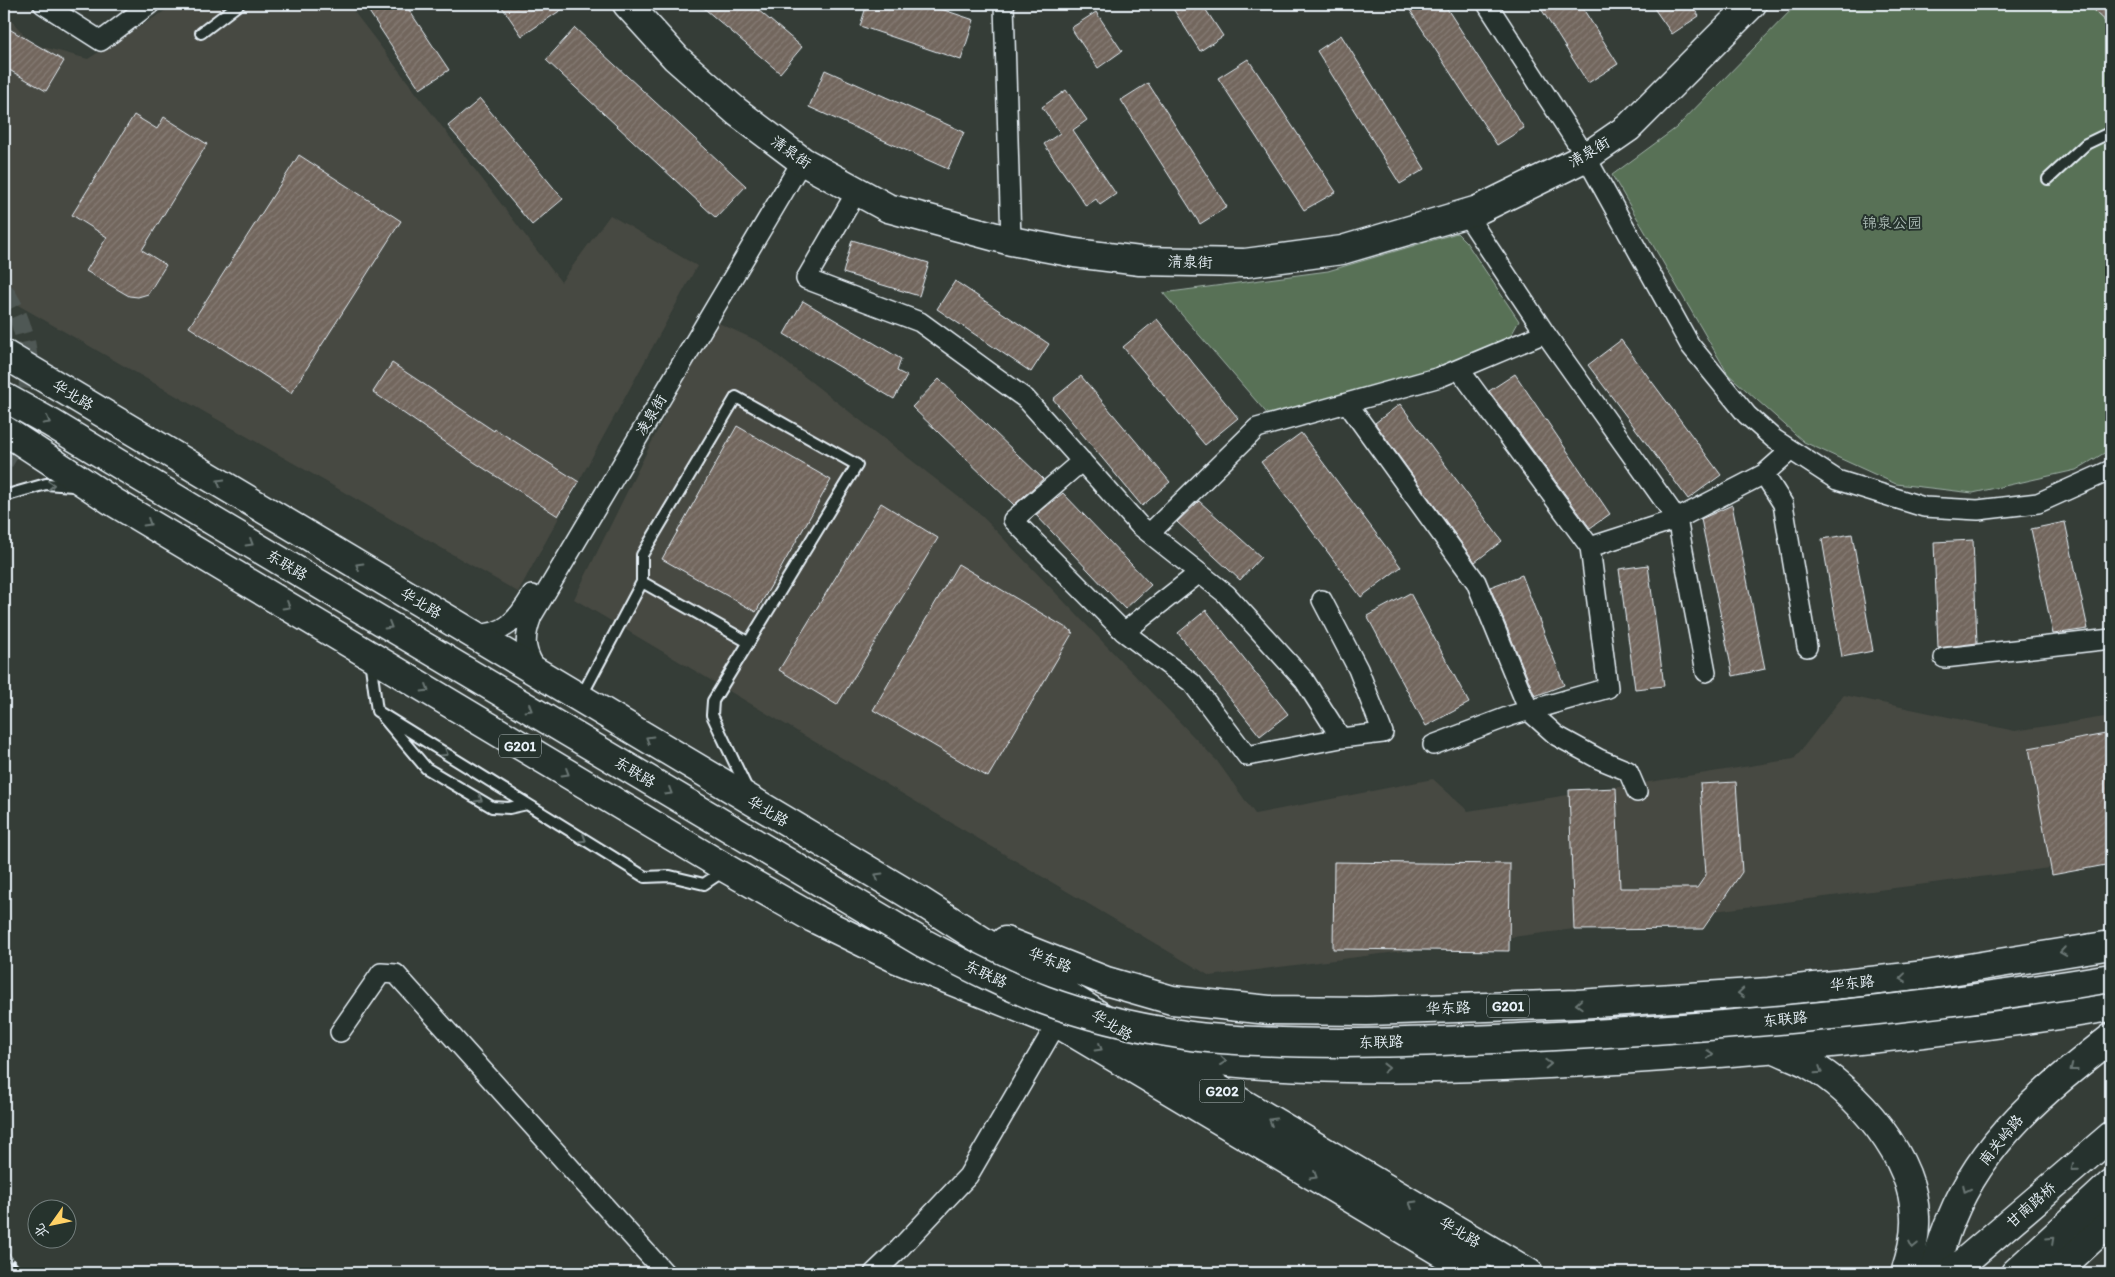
<svg xmlns="http://www.w3.org/2000/svg" width="2115" height="1277" font-family="Itim,'LXGW WenKai TC',sans-serif">
	<defs>
		<pattern id="building-hatch" width="6" height="6" patternUnits="userSpaceOnUse" patternTransform="scale(1.25)"><rect width="6" height="6" fill="#72665d"/><path d="M-1 1l2-2M0 6l6-6M5 7l2-2" fill="none" stroke="#867c75"/></pattern>
	</defs>
	<rect width="100%" height="100%" fill="#353d37"/>
	<filter id="ink" filterUnits="userSpaceOnUse"><feTurbulence type="fractalNoise" baseFrequency=".02" numOctaves="2"/><feDisplacementMap in="SourceGraphic" scale="10" xChannelSelector="R" yChannelSelector="G"/><feConvolveMatrix kernelMatrix="1 2 1 2 8 2 1 2 1" color-interpolation-filters="sRGB"/></filter>
	<g filter="url(#ink)">
		<path fill="#474942" d="M176,4H348L561,282L610,215L697,266L518,592L4,297V12L32,44L88,59Z
			M712,320L760,342L979,513L1217,761L1255,814L1433,779L1468,811L1794,759L1844,695L2015,731L2111,716V860L1210,976L574,599Z"/>
		<path fill="#587157" stroke="#a0b1a8" d="M1797,4H2111V449L2076,470L1973,493L1896,484L1804,442L1728,374L1612,175L1676,128Z
			M1457,233L1466,242L1519,321L1509,339L1420,374L1270,417L1163,293L1328,271Z"/>
		<path fill="url(#building-hatch)" stroke="#e8f1f8" d="M364,4H405L449,70L420,89Z
			M500,4H570L522,36Z
			M699,4H751L802,47L780,73Z
			M867,4H926L974,20L961,60L860,26Z
			M1170,4H1202L1223,36L1200,51Z
			M1406,4H1444L1524,128L1497,145Z
			M1538,4H1580L1618,64L1588,83Z
			M1651,4H1690L1699,16L1672,34Z
			M2100,4H2111V27L2094,11Z
			M1096,12L1122,51L1098,68L1071,28Z
			M4,26L64,61L46,91L4,67Z
			M575,28L746,186L716,218L546,60Z
			M1341,35L1425,169L1400,184L1317,51Z
			M1248,59L1336,192L1304,210L1218,78Z
			M825,70L964,132L948,169L809,107Z
			M1148,83L1227,207L1200,224L1121,100Z
			M1066,90L1087,120L1073,130L1116,194L1100,205L1096,199L1086,206L1044,144L1060,133L1042,107Z
			M480,99L563,199L532,225L448,126Z
			M134,115L157,129L164,117L207,144L142,250L166,265L148,294L138,297L129,296L86,271L107,237L72,215Z
			M299,155L401,221L291,393L189,327Z
			M852,240L929,263L919,296L843,273Z
			M955,281L1049,344L1031,372L937,309Z
			M803,301L901,359L897,371L907,376L894,399L784,334Z
			M1157,319L1238,418L1205,445L1123,347Z
			M1621,340L1721,475L1688,499L1588,365Z
			M392,363L494,431L495,429L579,482L558,516L474,462L373,392Z
			M1515,374L1610,514L1590,528L1489,391Z
			M1081,376L1170,482L1142,506L1053,399Z
			M939,379L1043,479L1014,505L912,407Z
			M1400,404L1502,541L1475,562L1375,423Z
			M737,426L831,480L756,612L662,559Z
			M1301,433L1401,567L1361,597L1261,462Z
			M1063,493L1151,585L1125,609L1036,515Z
			M1199,501L1261,557L1240,580L1177,522Z
			M881,503L938,538L837,705L779,670Z
			M1732,505L1765,669L1733,676L1701,519Z
			M2065,522L2088,629L2053,634L2031,529Z
			M1852,534L1873,651L1842,657L1822,539Z
			M1973,540L1977,643L1938,648L1934,542Z
			M958,564L1073,632L988,777L873,710Z
			M1648,565L1664,686L1635,689L1619,569Z
			M1522,575L1564,685L1535,696L1490,587Z
			M1410,593L1469,703L1426,726L1367,616Z
			M1206,610L1288,714L1260,736L1178,633Z
			M2111,733V864L2052,875L2029,748Z
			M1736,782L1742,872L1703,929L1574,930L1569,790L1616,788L1620,888H1697L1706,875L1700,784Z
			M1334,862L1510,864L1509,951L1333,949Z"/>
		<g fill="none" stroke-linecap="round" stroke-linejoin="round">
			<path stroke="#505854" stroke-width="19" stroke-dasharray="19 9" stroke-linecap="butt" d="M4,291C39,341 35,411 4,462"/>
			<defs>
				<path id="lane" d="M201,33L239,4
					M2048,179L2086,144L2111,132
					M4,496L46,484L73,486
					M642,582V555L736,397L857,465L713,701L712,715L748,791
					M370,659L377,711L645,877L670,876L704,884L725,870
					M581,697L642,582L748,642
					M383,717L426,768L492,807L509,808L527,804"/>
				<path id="street" d="M43,4L101,41L150,4
					M1004,4L1011,241
					M1487,4L1586,157L1690,345L1747,415L1774,439L1837,480L1924,507L1978,510L2038,503L2111,470
					M857,191L806,279L920,322L1026,399L1139,525L1226,594L1304,680L1341,738
					M1466,214L1545,333L1677,519L1706,672
					M1347,403L1476,582L1529,711L1557,736L1599,759L1628,771L1637,792
					M1082,461L1013,520L1124,632L1192,683L1247,756L1341,738L1383,733L1358,669L1322,600
					M1764,474L1783,504L1807,647
					M1150,533L1257,428L1440,377L1545,333
					M1590,547L1677,519L1764,474L1790,451
					M1124,632L1199,573
					M473,634C504,636 517,620 532,595
					M1944,658L2111,639
					M539,673C524,651 523,640 532,616L802,161
					M1433,745L1510,716L1608,688L1590,547L1459,369
					M340,1032L381,973L396,974L665,1273
					M874,1273L899,1249L968,1176L1057,1023"/>
				<path id="secondary" d="M627,4L676,58L737,112L802,161L888,208L1011,241L1075,253L1140,261L1245,263L1342,250L1478,210L1586,157L1628,128L1752,4
					M1933,1273C1939,1255 1943,1236 1951,1219C1983,1140 2046,1089 2111,1038
					M2055,1273L2111,1221"/>
				<path id="primary" d="M1951,1273L2111,1136
					M2015,1273L2111,1184"/>
				<path id="highway" d="M4,354L920,901L1158,1053L1529,1273
					M4,397L51,423L208,518
					M4,430L112,501L727,869L813,918L897,959L1057,1023L1476,1273
					M1005,941L1106,981L1172,1000L1269,1010L1367,1011L1577,1004L1769,992L1926,975L2111,945
					M1775,1049C1786,1054 1797,1058 1807,1063C1857,1091 1914,1157 1915,1217C1916,1237 1911,1255 1905,1273
					M1169,1055C1196,1058 1222,1062 1249,1064C1382,1073 1516,1067 1648,1058C1803,1048 1958,1032 2111,1007"/>
			</defs>
			<use href="#lane" stroke="#e8f1f8" stroke-width="14"/>
			<use href="#street" stroke="#e8f1f8" stroke-width="22"/>
			<use href="#secondary" stroke="#e8f1f8" stroke-width="31"/>
			<use href="#primary" stroke="#e8f1f8" stroke-width="31"/>
			<use href="#highway" stroke="#e8f1f8" stroke-width="31"/>
			<use href="#lane" stroke="#26332d" stroke-width="10"/>
			<use href="#street" stroke="#26332d" stroke-width="19"/>
			<use href="#secondary" stroke="#26332d" stroke-width="28"/>
			<use href="#primary" stroke="#26332d" stroke-width="28"/>
			<use href="#highway" stroke="#26332d" stroke-width="28"/>
			<defs>
				<path id="rail" d="M4,1252L22,1273"/>
			</defs>
			<use href="#rail" stroke="#e8f1f8" stroke-width="5.5"/>
			<use href="#rail" stroke="#26332d" stroke-width="4" stroke-dasharray="11" stroke-linecap="butt"/>
			<defs>
				<path id="highway-bridge" d="M208,518L923,943C962,963 1002,984 1044,1000C1087,1016 1134,1027 1179,1034C1205,1039 1232,1040 1258,1041C1337,1045 1416,1042 1495,1039C1701,1030 1908,1012 2111,978"/>
			</defs>
			<use href="#highway-bridge" stroke="#e8f1f8" stroke-width="31" stroke-linecap="butt"/>
			<use href="#highway-bridge" stroke="#26332d" stroke-width="28"/>
		</g>
		<defs><path id="oneway-chevron" d="M-2-3.5L2.5 0L-2 3.5" fill="none" stroke-width="1.6" stroke-linecap="round" stroke-linejoin="round" transform="scale(1.25)"/></defs>
		<g stroke="#6a7674">
			<use href="#oneway-chevron" transform="translate(47 421) rotate(29)"/>
			<use href="#oneway-chevron" transform="translate(220 482) rotate(-149)"/>
			<use href="#oneway-chevron" transform="translate(51 485) rotate(-4)"/>
			<use href="#oneway-chevron" transform="translate(148 523) rotate(31)"/>
			<use href="#oneway-chevron" transform="translate(250 543) rotate(31)"/>
			<use href="#oneway-chevron" transform="translate(359 566) rotate(-149)"/>
			<use href="#oneway-chevron" transform="translate(287 606) rotate(31)"/>
			<use href="#oneway-chevron" transform="translate(389 626) rotate(31)"/>
			<use href="#oneway-chevron" transform="translate(426 689) rotate(31)"/>
			<use href="#oneway-chevron" transform="translate(529 709) rotate(31)"/>
			<use href="#oneway-chevron" transform="translate(649 739) rotate(-149)"/>
			<use href="#oneway-chevron" transform="translate(445 753) rotate(32)"/>
			<use href="#oneway-chevron" transform="translate(566 773) rotate(31)"/>
			<use href="#oneway-chevron" transform="translate(669 792) rotate(31)"/>
			<use href="#oneway-chevron" transform="translate(479 799) rotate(31)"/>
			<use href="#oneway-chevron" transform="translate(583 839) rotate(32)"/>
			<use href="#oneway-chevron" transform="translate(878 876) rotate(-149)"/>
			<use href="#oneway-chevron" transform="translate(2063 952) rotate(171)"/>
			<use href="#oneway-chevron" transform="translate(1903 978) rotate(174)"/>
			<use href="#oneway-chevron" transform="translate(1741 993) rotate(176)"/>
			<use href="#oneway-chevron" transform="translate(1579 1004) rotate(177)"/>
			<use href="#oneway-chevron" transform="translate(1099 1048) rotate(31)"/>
			<use href="#oneway-chevron" transform="translate(1710 1054) rotate(-4)"/>
			<use href="#oneway-chevron" transform="translate(1223 1061) rotate(7)"/>
			<use href="#oneway-chevron" transform="translate(1548 1064) rotate(-2)"/>
			<use href="#oneway-chevron" transform="translate(1386 1068) rotate(-1)"/>
			<use href="#oneway-chevron" transform="translate(2073 1068) rotate(142)"/>
			<use href="#oneway-chevron" transform="translate(1819 1071) rotate(33)"/>
			<use href="#oneway-chevron" transform="translate(1272 1121) rotate(-149)"/>
			<use href="#oneway-chevron" transform="translate(2074 1168) rotate(139)"/>
			<use href="#oneway-chevron" transform="translate(1314 1176) rotate(31)"/>
			<use href="#oneway-chevron" transform="translate(1966 1189) rotate(117)"/>
			<use href="#oneway-chevron" transform="translate(1412 1204) rotate(-149)"/>
			<use href="#oneway-chevron" transform="translate(2051 1240) rotate(-43)"/>
			<use href="#oneway-chevron" transform="translate(1913 1245) rotate(102)"/>
		</g>
	</g>
	<g text-anchor="middle" dominant-baseline="central" stroke-width="4" stroke-linejoin="round" paint-order="stroke">
		<g fill="#26332d" stroke="#aeb8bb" stroke-width="1">
			<rect x="499" y="734.5" width="42" height="23" rx="4"/>
			<rect x="1487" y="994.5" width="42" height="23" rx="4"/>
			<rect x="1199.5" y="1079.5" width="45" height="23" rx="4"/>
		</g>
		<g font-size="14" font-weight="bold" fill="#e8f1f8">
			<text x="520" y="746">G201</text>
			<text x="1508" y="1006">G201</text>
			<text x="1222" y="1091">G202</text>
		</g>
		<g font-size="15" fill="#e8f1f8" stroke="#26332d">
			<text transform="translate(791 152) rotate(35)">清泉街</text>
			<text transform="translate(1589 152) rotate(-31)">清泉街</text>
			<text transform="translate(1190 262) rotate(1)">清泉街</text>
			<text transform="translate(73 395) rotate(31)">华北路</text>
			<text transform="translate(651 415) rotate(-59)">凌泉街</text>
			<text transform="translate(287 565) rotate(31)">东联路</text>
			<text transform="translate(421 603) rotate(31)">华北路</text>
			<text transform="translate(635 772) rotate(31)">东联路</text>
			<text transform="translate(768 811) rotate(31)">华北路</text>
			<text transform="translate(1050 960) rotate(21)">华东路</text>
			<text transform="translate(986 974) rotate(25)">东联路</text>
			<text transform="translate(1852 983) rotate(-6)">华东路</text>
			<text transform="translate(1448 1008) rotate(-2)">华东路</text>
			<text transform="translate(1785 1019) rotate(-6)">东联路</text>
			<text transform="translate(1112 1025) rotate(32)">华北路</text>
			<text transform="translate(1381 1042) rotate(-1)">东联路</text>
			<text transform="translate(2001 1140) rotate(-51)">南关岭路</text>
			<text transform="translate(2031 1205) rotate(-41)">甘南路桥</text>
			<text transform="translate(1460 1232) rotate(31)">华北路</text>
		</g>
		<g font-size="15" fill="#aebeb8" stroke="#26332d">
			<text x="1892" y="223">锦泉公园</text>
		</g>
	</g>
	<rect width="2115" height="1277" fill="none" stroke="#26332d" stroke-width="20"/>
	<rect x="10" y="10" width="2095" height="1257" fill="none" stroke="#e8f1f8" stroke-width="2" filter="url(#ink)"/>
	<g transform="translate(52 1224) rotate(237)"><circle r="24" fill="#26332d" stroke="#747f7e"/>
	<path d="M0-4L9 19L0 12L-9 19Z" fill="#ffd166"/>
	<text y="-8" font-size="14" font-weight="bold" text-anchor="middle" fill="#e8f1f8">北</text>
	</g>
</svg>
